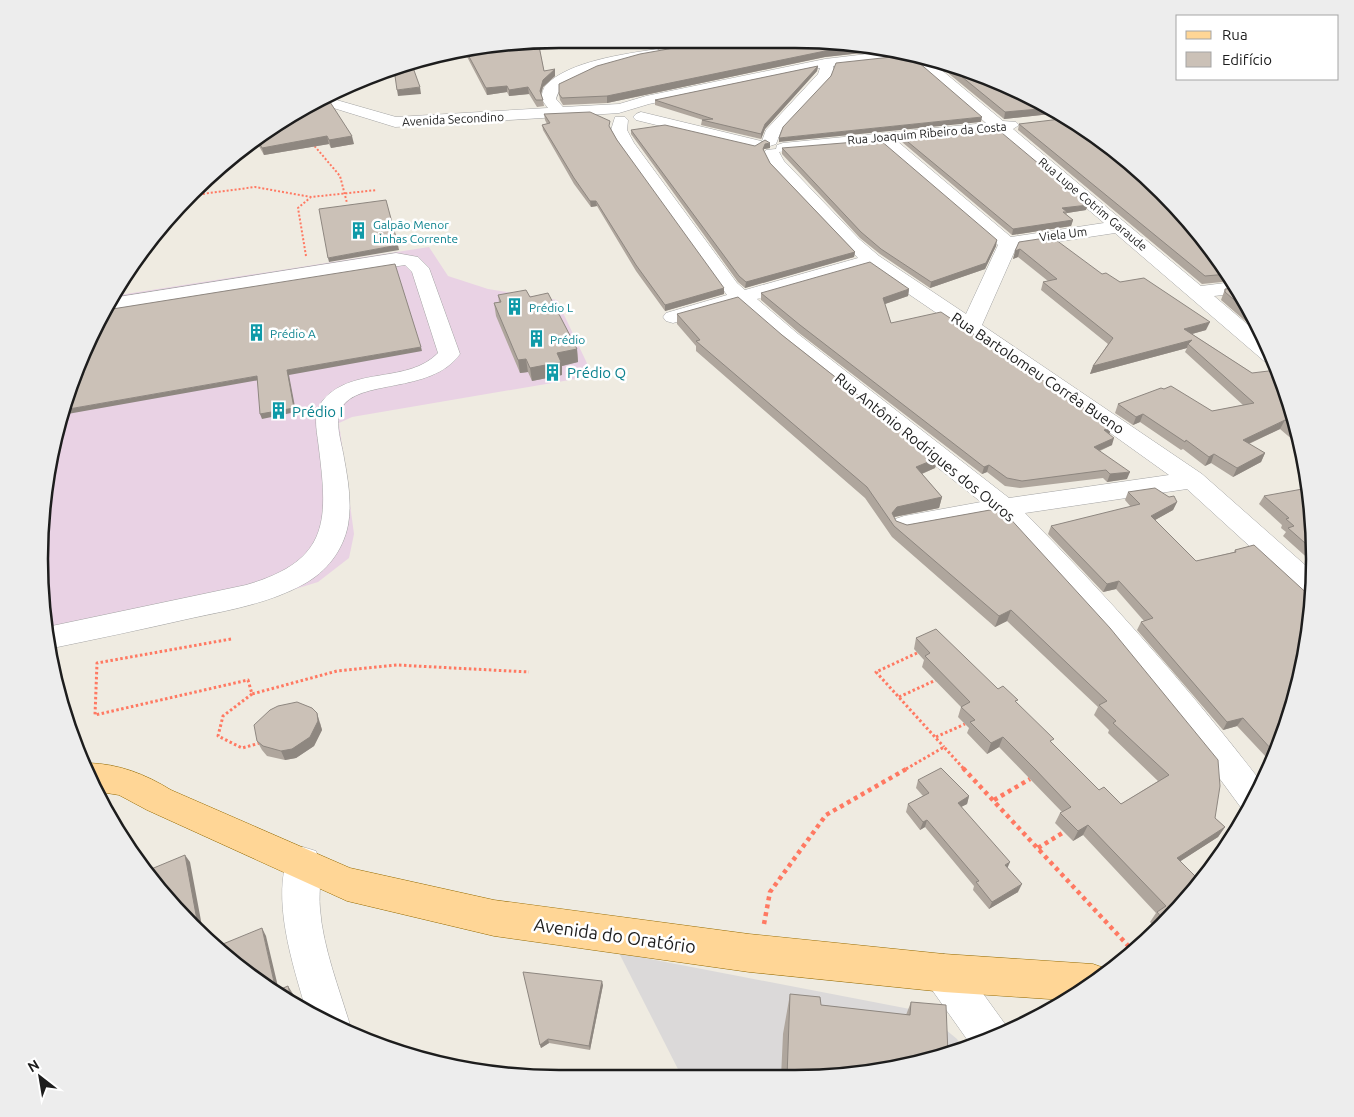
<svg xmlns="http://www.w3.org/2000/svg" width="1354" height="1117" font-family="Ubuntu,sans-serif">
	<rect width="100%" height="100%" fill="#efebe1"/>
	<path fill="#dbd9d9" d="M619,953L915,1010L934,1020L957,1039L963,1048L930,1061L829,1077H682Z"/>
	<path fill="#e9d2e4" d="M429,247L448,276L488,289L557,300L593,376L352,417L339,423L354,534L349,558L318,582L276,595L48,646L40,524L66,391L113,296Z"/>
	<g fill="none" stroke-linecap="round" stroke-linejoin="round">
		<defs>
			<path id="minor" d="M679,39H692L696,47L694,50H684Z
				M657,49L664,53L662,56C635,62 563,68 556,99L563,107L619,104L646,96L825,59L901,50L927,58L1003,121L1016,122L1019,125L1013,129L1201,286L1233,282L1240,293L1214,296L1266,340L1274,362L1264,361L1115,233L1016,248L982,325L1202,474L1313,572L1312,597L1302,594L1187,489L1025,513C1109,598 1189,688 1262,783L1249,812L1242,809C1168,706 1085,609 998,517L904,534L895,531L891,525L895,519L904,516L981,502L782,344L738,305L673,323L666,321L663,317L666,313L727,295L619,144L611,130L615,117H625L628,120L627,130L634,143L737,283L745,290L858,258L771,167L764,153L766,150L776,149L777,145L783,143L986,123L910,57L833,66L834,70L829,79L781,131L776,144L770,146L762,141L766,130L818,74L820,68L649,104L619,113L559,117L395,127L314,102L326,97L396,117L548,108L541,99C542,94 543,88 546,85C569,61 625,54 657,49ZM996,131L1104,223L1011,237L897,141ZM880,143L998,245L966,314L879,256L859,239L784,161L779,152ZM869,267L1067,402L1169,475L1009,498L798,334L757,299Z
				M641,112L761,141L763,144L755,149L636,120L633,117L636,114Z
				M396,253L418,257L429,268L460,354C431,395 356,378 341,409C334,423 342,444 344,458C348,480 352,503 348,525C343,551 326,572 304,584C270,603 230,610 192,618C144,629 96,639 48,649L47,627L246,585C332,560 328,519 318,441C316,426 313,412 324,399C354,366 408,384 438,353L412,272L405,265L106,310L112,298Z
				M303,847L316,851C324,870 318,889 320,909C323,948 339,988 350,1025L347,1032L329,1025L306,1010C293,965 270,897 290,851Z
				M944,954L958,959L1005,1024L1008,1031L971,1045L930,987L925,973L930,959Z"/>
			<path id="major" d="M89,763C119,764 145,774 171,790L350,868L494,900L749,934L944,954L1093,964L1107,969L1108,973L1064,1000L944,992L749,972L494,936L347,901L147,810L119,795L94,791L84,764Z"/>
		</defs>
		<use href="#minor" stroke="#a4a4a4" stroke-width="1"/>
		<use href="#major" stroke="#956a00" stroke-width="1"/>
		<path stroke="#ff7962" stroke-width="2" stroke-dasharray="2 2" stroke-linecap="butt" d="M312,143L340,176L347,203
			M187,196L255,187L311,197L377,190
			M306,256L298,208L311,197"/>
		<path stroke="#ff7962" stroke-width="3" stroke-dasharray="2.5 2.5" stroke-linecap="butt" d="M231,639L97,663L95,715L248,680L252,694L337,671L397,665L529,672
			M917,653L876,672L944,747
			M252,694L223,716L218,736L242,748L260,743
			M899,697L936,680
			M936,737L965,724
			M906,769L944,747L964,769"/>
		<path stroke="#ff7962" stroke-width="4.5" stroke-dasharray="4 4" stroke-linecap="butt" d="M963,768L1133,951
			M994,800L1030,779
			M1038,848L1064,832
			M764,924L770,892L826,815L908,768"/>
		<use href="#minor" fill="#fff" fill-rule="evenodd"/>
		<use href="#major" fill="#ffd696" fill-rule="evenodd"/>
	</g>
	<path fill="#afa69d" d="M830,40L897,49L825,57L607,103L563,105L560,100L559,94Z
		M538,41L544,71L555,76L543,87L541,94L543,100L544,106L537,107L529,94L509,96L507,92L487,95L464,51Z
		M931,59L994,78L1060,113L1004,119Z
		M818,66L817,71L765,129L761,139L701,125L702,120H703L655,105V100Z
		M299,108L354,144L331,148L329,144L264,155L256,141Z
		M544,114L610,127L617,140L724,294L665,311L636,271L597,206L591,207L574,184L543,130L542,125L547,124L545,120Z
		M1019,124L1208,242L1232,281L1202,284L1018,130Z
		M631,130L770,148L764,149V151L770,163L855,252L854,257L745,288L738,282L631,134Z
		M902,137L1086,210L1067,213L1066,215L1073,220L1071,226L1012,235L902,142Z
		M782,148L996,246L985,269L930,288L880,254L860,238L782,154Z
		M1019,242L1102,274L1120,282L1206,330L1192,334L1252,373L1298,424L1301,447L1280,429L1249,444L1265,453L1261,462L1233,477L1211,463L1205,466L1183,449L1181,450L1140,422L1133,425L1115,413L1118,404L1164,389L1212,411L1243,405L1185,352L1187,348L1090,374L1093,366L1108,344L1041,290L1043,282L1048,281L1018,257L1013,259Z
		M1236,288L1262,329L1265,338L1221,300L1225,289Z
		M909,289L908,296L885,304L891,323L1109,434L1112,445L1100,451L1127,479L1107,482L1103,478L1020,488L1005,486L987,472L982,474L799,333L761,300V293Z
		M498,295L530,297L577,349L578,362L562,366V375L532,381L528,372L520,373L496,316L494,303L499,302Z
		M677,314L782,335L938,458L935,468L922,474L942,497L939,508L894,517V518L896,521L907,525L990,510L1215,818L1225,827L1218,837L1180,861L1186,901L1157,929L1150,922L1156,913L1083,835L1073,841L1055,823L1060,813L1062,812L1030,779L999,747L987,754L967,733L969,728L958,717L961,707L922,667L924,660L914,649L916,638L998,689L1017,703L1052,743L1099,790L1121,804L1158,781L1108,733L1109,730L1094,715L1098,707L1007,621L995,627L892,537L865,498L696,351V346L677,324Z
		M1128,492L1169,497L1177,502L1173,510L1155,520L1196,561L1234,552L1235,550L1254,545L1274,755L1267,758L1237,726L1223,730L1137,630L1141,622L1144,621L1116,589L1103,592L1048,534L1051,526L1131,507L1125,500Z
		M1264,496L1314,525L1313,563L1283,536L1286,532L1281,528L1282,525L1259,504Z
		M320,723L322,730L314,746L296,758L285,760L267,756L262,750L257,741Z
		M918,780L969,796L967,804L961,807L1007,868L1018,892L989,909L973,890L974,886L925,827L920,830L906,812L908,804L923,796L916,788Z
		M524,976L603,985L590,1050L549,1043L541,1048Z
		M790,994L821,1005L906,1015L911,1002L948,1054L829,1077H781L783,1034Z"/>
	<path fill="#8e8780" d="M872,46L897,49L825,57L607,103V96L825,51Z
		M818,66L817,71L765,129L761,139V134L765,124Z
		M555,69V76L543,87L540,98V91L543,80Z
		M507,86V92L487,95L486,88Z
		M420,87L421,94L398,96L397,90Z
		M528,87L529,94L509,96V90Z
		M1050,108L1060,113L1004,119L1005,112Z
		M982,117L981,122L779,142V138Z
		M327,136L329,144L264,155L262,148Z
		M352,136L354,144L331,148L329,140Z
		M770,143V148L764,149L762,154L763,149L765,144Z
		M590,201H596L597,206L591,207Z
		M1088,205L1086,210L1067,213V212L1062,208Z
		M1073,220L1071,226L1012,235L1013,229Z
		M997,240L996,246L985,269L930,288L931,282Z
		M398,245L399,250L329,262L328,258Z
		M1020,249L1018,257L1013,259L1015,251Z
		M855,252L854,257L745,288L746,282Z
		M724,288V294L665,311V305Z
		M909,289L908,296L882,305L883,298Z
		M1210,322L1206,330L1181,337L1184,329Z
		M1192,340L1188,344L1187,348L1090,374L1093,366Z
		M421,347L422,351L289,375L296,412L262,419L260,414L287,370Z
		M577,349L578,362L562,366V375L532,381L530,368L557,353Z
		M526,359L528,372L520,373L518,360Z
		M257,376L259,380L62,415L63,410Z
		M1143,414L1140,422L1133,425L1136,417Z
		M1285,420L1280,429L1239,448L1243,440Z
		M1112,427L1109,435L1104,430Z
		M1114,438L1112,445L1091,454L1094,447Z
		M1265,453L1261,462L1233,477L1237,468Z
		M1214,454L1211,463L1205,466L1209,457Z
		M938,458L935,468L914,477L916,467Z
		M989,465L987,472L982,474L984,467Z
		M1130,472L1127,479L1107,482L1110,474Z
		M942,497L939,508L894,517L891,522L892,513L897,507Z
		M1177,502L1173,510L1148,524L1151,516Z
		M1119,581L1116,589L1103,592L1107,584Z
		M1011,610L1007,621L995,627L999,616Z
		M317,713L320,723L322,730L314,746L296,758L285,760L281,751Z
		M1243,718L1237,726L1223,730L1227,722Z
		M1003,737L999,747L987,754L991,743Z
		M1278,748L1274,755L1267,758L1272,750Z
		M969,796L967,804L955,810L958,803Z
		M927,820L925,827L920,830L923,822Z
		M1088,825L1083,835L1073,841L1078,831Z
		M1225,827L1218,837L1170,868L1177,858Z
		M185,855L190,862L202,926L199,927L193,922Z
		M1010,862L1007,869L1005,865Z
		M1022,884L1018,892L989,909L992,902Z
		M262,928L266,936L280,995L276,991Z
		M602,981L603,985L590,1050L589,1046Z
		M288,986L293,994L296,1004L292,1002Z
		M548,1039L549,1043L541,1048L540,1045Z"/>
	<path fill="#cbc1b7" stroke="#8e8780" d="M724,39L830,40L872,46L825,51L607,96L562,98L559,94V84L597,66L640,54Z
		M538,41L544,71L555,69L543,80L540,91L543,100H536L528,87L509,90L507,86L486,88L466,51Z
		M910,55L982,117L779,138L783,127L831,76L836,63Z
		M411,62L420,87L397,90L394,69Z
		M945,63L994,78L1050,108L1005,112Z
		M818,66L765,124L761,134L702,120L713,119L655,100Z
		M321,99L330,102L352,136L329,140L327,136L262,148L258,140L299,108Z
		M590,112L610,121L609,126L617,140L724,288L665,305L636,265L596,201H590L574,178L542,125L550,123L544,114Z
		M1069,118L1084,126L1138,168L1208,242L1228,274L1205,276L1019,124Z
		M665,125L755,146L765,140L770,143L765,144L763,149L770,163L855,252L746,282L739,276L631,130Z
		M996,128L1088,205L1062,208L1067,212H1063L1073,220L1013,229L902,137Z
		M880,140L997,240L986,263L931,282L881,249L861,232L782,148Z
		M386,200L398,245L328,258L319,209Z
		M1052,237L1102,274L1106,273L1120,282L1144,278L1210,322L1184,329L1252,373L1277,370L1298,424L1299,433L1285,420L1243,440L1265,453L1237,468L1214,454L1209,457L1186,440L1185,442L1143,414L1136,417L1118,404L1161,388L1164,389L1171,386L1212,411L1254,403L1188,344L1192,340L1093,366L1113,338L1043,282L1057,279L1020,249L1015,251L1019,242Z
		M870,262L909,289L883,298L891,323L941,312L1112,427L1104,430L1114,438L1094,447L1130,472L1110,474L1106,470L1022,481L1007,478L989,465L984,467L800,325L761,293Z
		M395,264L421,347L287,370L294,408L260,414L257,376L63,410L66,391L106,310Z
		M1236,288L1255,318L1225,292V289Z
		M526,290L530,297L548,293L577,349L557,353L561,362L530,368L526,359L518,360L494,303L501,302L498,295Z
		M738,297L782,335L938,458L916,467L942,497L897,507L892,513L896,521L907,525L990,510L1006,514L1110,628L1218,760L1220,786L1215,818L1225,827L1177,858L1200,881L1186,901L1165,921L1157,912L1166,906L1088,825L1078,831L1060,813L1071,807L1035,769L1003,737L991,743L970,722L975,720L961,707L970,702L925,656L930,653L916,638L936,629L998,689L1003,686L1018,700L1015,701L1054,739L1050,741L1099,790L1104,787L1121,804L1169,775L1113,723L1116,721L1099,705L1107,701L1011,610L999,616L894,526L867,487L696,341L700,340L677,314Z
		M1155,488L1169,497L1174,496L1177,502L1151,516L1196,561L1236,552L1235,550L1254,545L1312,598L1311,627L1288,726L1278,748L1272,750L1243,718L1227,722L1141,622L1153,618L1119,581L1107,584L1051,526L1140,504L1128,492Z
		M1308,488L1314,525L1313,550L1288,528L1294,526L1286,519L1289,518L1264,496Z
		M297,702L312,708L317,713L318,721L310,737L292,749L281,751L263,746L257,741L254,725L270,710L278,706Z
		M941,768L969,796L958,803L1010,862L1005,865L1022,884L992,902L976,882L979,881L927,820L923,822L908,804L929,793L918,780Z
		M185,855L197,920L193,922L146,875L144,872Z
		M262,928L276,991L288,986L292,1002L242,971L218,946Z
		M523,972L602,981L589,1046L548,1039L540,1045Z
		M790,994L820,997L821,1005L910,1015L911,1002L946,1005L948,1054L930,1061L829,1077H787Z"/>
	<defs>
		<symbol id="building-bare" viewBox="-9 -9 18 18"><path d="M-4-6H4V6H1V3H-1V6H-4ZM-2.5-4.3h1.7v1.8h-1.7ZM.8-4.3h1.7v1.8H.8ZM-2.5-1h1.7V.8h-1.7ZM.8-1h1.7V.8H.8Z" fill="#0f9aa8" stroke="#fff" stroke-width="2.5" paint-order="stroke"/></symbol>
	</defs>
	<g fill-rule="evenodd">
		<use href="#building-bare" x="346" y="218" width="25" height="25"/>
		<use href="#building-bare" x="502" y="294" width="25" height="25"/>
		<use href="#building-bare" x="244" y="320" width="25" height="25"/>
		<use href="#building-bare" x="524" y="326" width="25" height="25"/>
		<use href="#building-bare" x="540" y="360" width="25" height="25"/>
		<use href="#building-bare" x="266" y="398" width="25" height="25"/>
	</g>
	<g text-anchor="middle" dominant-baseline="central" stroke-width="5" stroke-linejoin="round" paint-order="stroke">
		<g font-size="12" fill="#1d1d1d" stroke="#fff">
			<text transform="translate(453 119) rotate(-3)">Avenida Secondino</text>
			<text transform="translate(927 133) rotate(-5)">Rua Joaquim Ribeiro da Costa</text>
			<text transform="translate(1093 204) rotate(40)">Rua Lupe Cotrim Garaude</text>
			<text transform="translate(1063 234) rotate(-7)">Viela Um</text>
		</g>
		<g font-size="12" fill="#0d838f" stroke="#fff" text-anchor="start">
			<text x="373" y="224">Galpão Menor<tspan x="373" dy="14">Linhas Corrente</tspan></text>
			<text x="529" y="307">Prédio L</text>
			<text x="270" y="333">Prédio A</text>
			<text x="550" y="339">Prédio</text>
		</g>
		<g font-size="15" fill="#0d838f" stroke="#fff" text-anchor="start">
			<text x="567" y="372">Prédio Q</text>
			<text x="292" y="411">Prédio I</text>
		</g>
		<g font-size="15" fill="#1d1d1d" stroke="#fff">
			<text transform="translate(1038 373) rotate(34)">Rua Bartolomeu Corrêa Bueno</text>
			<text transform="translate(925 447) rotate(39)">Rua Antônio Rodrigues dos Ouros</text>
		</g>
		<g font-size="18" fill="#1d1d1d" stroke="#fff">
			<text transform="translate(615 935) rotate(8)">Avenida do Oratório</text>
		</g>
	</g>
	<path d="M0 0H1354V1117H0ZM559 48H795A511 511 0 0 1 1306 559V559A511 511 0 0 1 795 1070H559A511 511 0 0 1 48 559V559A511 511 0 0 1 559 48Z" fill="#ededed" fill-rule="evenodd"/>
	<path fill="none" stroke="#1d1d1d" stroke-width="2.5" d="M559 48H795A511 511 0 0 1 1306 559V559A511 511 0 0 1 795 1070H559A511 511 0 0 1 48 559V559A511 511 0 0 1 559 48Z"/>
	<rect x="1176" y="15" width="162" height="65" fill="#ffffff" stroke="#a5a5a5"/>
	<rect x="1186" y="31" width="25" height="8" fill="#ffd696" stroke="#a5a5a5"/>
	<text x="1222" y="40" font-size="15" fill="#1d1d1d">Rua</text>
	<rect x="1186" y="52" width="25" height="15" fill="#cbc1b7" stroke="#a5a5a5"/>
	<text x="1222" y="65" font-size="15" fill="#1d1d1d">Edifício</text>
	<g transform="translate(40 1077) rotate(329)" stroke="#ffffff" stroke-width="4" paint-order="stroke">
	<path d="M0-4L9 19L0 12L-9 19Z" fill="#1d1d1d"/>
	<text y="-8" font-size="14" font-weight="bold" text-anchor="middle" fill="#1d1d1d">N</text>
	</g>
</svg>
